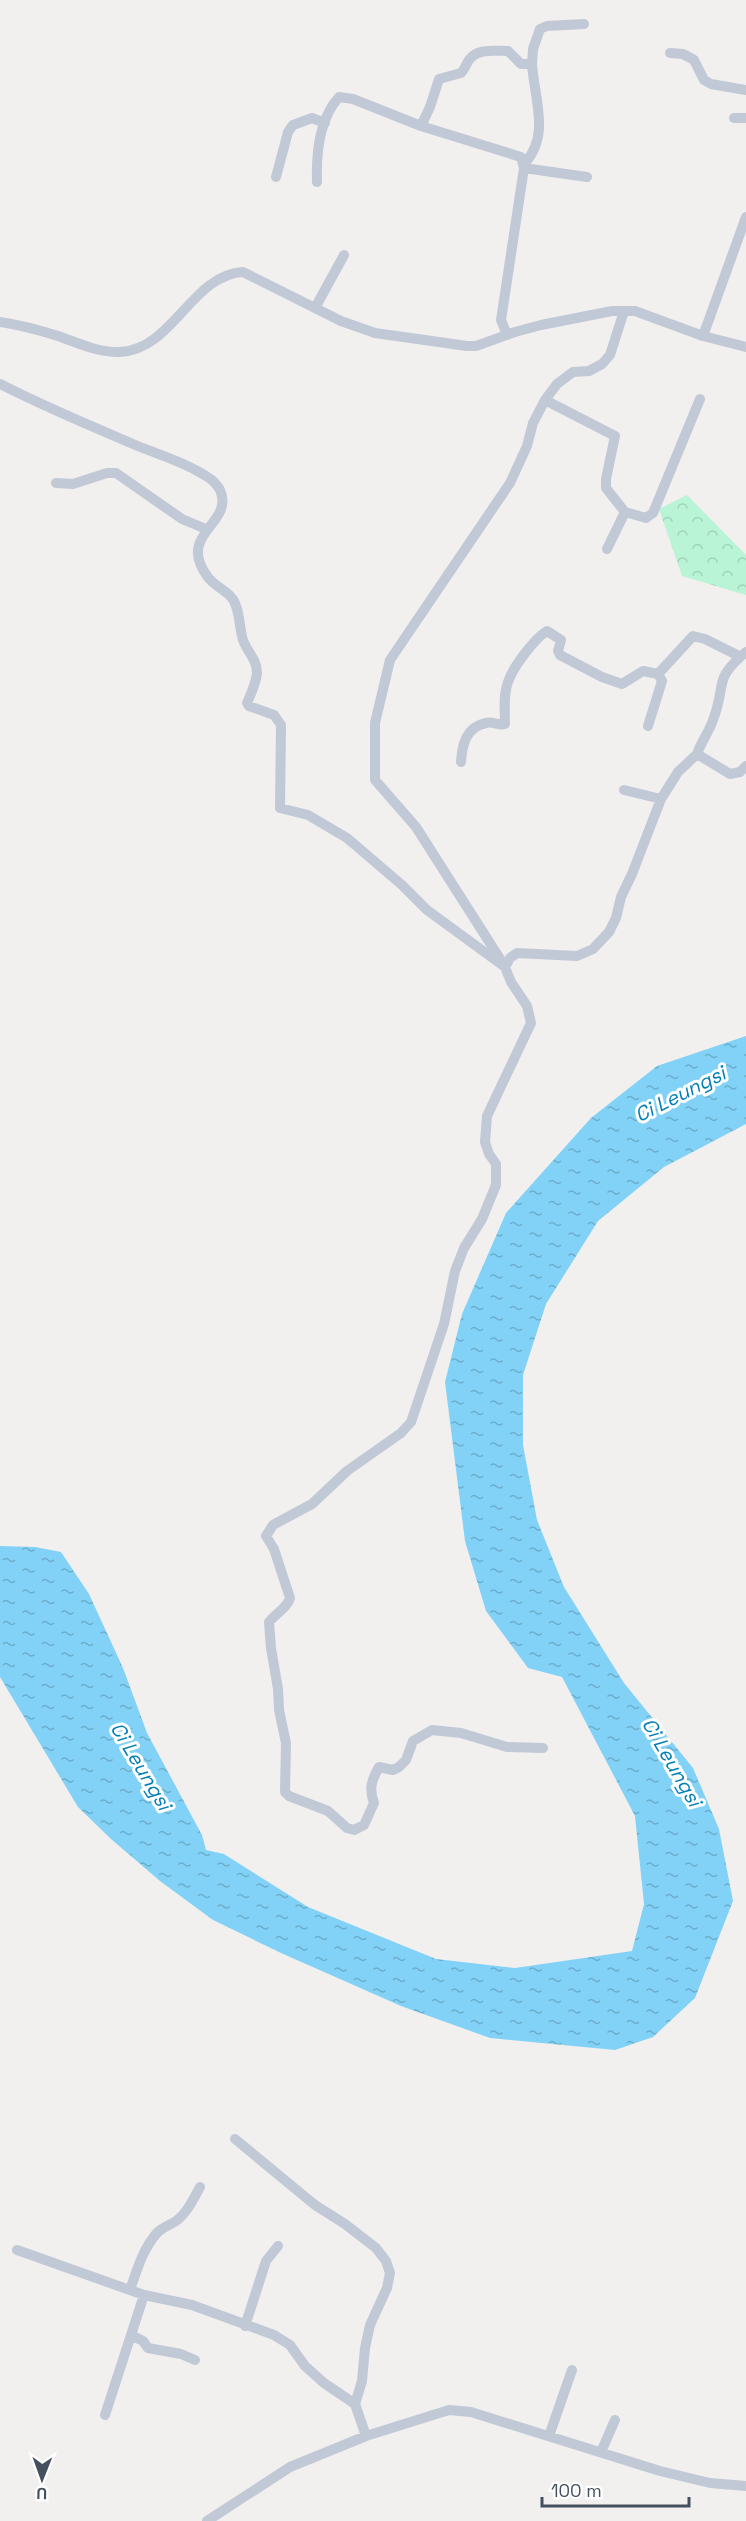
<svg xmlns="http://www.w3.org/2000/svg" width="746" height="2521" font-family="'Space Grotesk',sans-serif">
	<defs>
		<pattern id="forest-crowns" width="20" height="18" patternUnits="userSpaceOnUse" patternTransform="scale(1.5)"><rect width="20" height="18" fill="#b8f4d5"/><path d="M2 6a3 3 0 1 1 6 0M12 15a3 3 0 1 1 6 0" fill="none" stroke="#a0d3b9"/></pattern>
		<pattern id="water-ripples" width="26" height="14" patternUnits="userSpaceOnUse" patternTransform="scale(1.5)"><rect width="26" height="14" fill="#81d2f6"/><path d="M2 4q2-2 4 0t4 0M15 11q2-2 4 0t4 0" fill="none" stroke="#6badca"/></pattern>
	</defs>
	<rect width="100%" height="100%" fill="#f2efef"/>
	<path fill="url(#forest-crowns)" d="M687,495L746,555V595L682,576L659,509Z"/>
	<path fill="url(#water-ripples)" d="M746,1036V1124L664,1167L598,1221L546,1304L523,1375V1445L537,1520L564,1587L624,1683L693,1768L719,1829L733,1901L695,1998L653,2037L615,2050L490,2038L401,2006L281,1953L213,1920L160,1881L111,1839L78,1807L0,1677V1546L35,1547L61,1552L89,1594L123,1668L147,1733L202,1835L206,1850L224,1854L308,1907L436,1959L515,1968L632,1951L644,1904L635,1816L562,1677L528,1668L486,1611L465,1541L445,1382L462,1314L506,1213L591,1118L657,1066Z"/>
	<g fill="none" stroke-linecap="round" stroke-linejoin="round">
		<path stroke="#c1c9d6" stroke-width="10" d="M670,53L683,54L694,60L704,80L711,84L746,90
			M734,118H746
			M421,126L430,107L439,79L461,73C465,69 466,64 469,60C477,48 495,51 508,51L521,64H532L533,49L540,29L547,26L584,24
			M524,164C551,136 534,98 532,64
			M524,168L587,177
			M276,177L288,132L293,125L312,118L325,123
			M317,182C316,153 319,119 339,97L353,99L421,126L521,157L524,168L501,320L507,335
			M315,308L344,255
			M0,322C20,325 39,330 58,336C78,343 99,353 120,352C174,349 191,275 243,272L341,321L375,333L467,346H476L515,332L541,325L612,311H635L703,336L746,347
			M703,336L746,217
			M0,384C43,406 88,425 133,444C159,455 188,463 212,480C215,483 218,486 220,490C235,524 176,533 207,576C213,585 224,589 231,597C240,606 239,628 243,640C247,652 257,659 257,673C256,683 251,694 247,703L249,706L274,715L281,725L280,808L308,815L347,838L402,885L427,910L505,967
			M545,400L615,436L606,479V488L625,512L607,549
			M56,483L73,484L107,473H116L182,519L206,529
			M625,512L646,518L653,513L700,399
			M648,726L662,681L658,674
			M697,754C701,742 709,732 713,720C727,684 712,680 746,652
			M461,762C462,745 466,727 486,723C492,721 498,726 505,724C505,711 503,695 508,682C513,667 534,639 547,631L561,640L558,651L560,655L602,677L622,684L643,671L658,674L693,636L705,639L739,656
			M624,790L661,799
			M502,962L416,827L375,780V723L390,660L510,483L527,446L533,423L545,400L557,384L573,372L589,371L602,364L610,355L624,311
			M543,1748L507,1747L461,1733L432,1730L413,1741L406,1760L399,1767L393,1770L379,1767C371,1781 369,1789 374,1803L364,1825L354,1830L347,1828L328,1811L289,1796L285,1792L286,1743L279,1710L278,1689L271,1648L269,1622C275,1614 288,1607 290,1598L274,1549L266,1536L273,1525L312,1504L347,1471L401,1433L411,1422L444,1324L455,1271L464,1248L482,1219L496,1185V1164L489,1154L485,1142L487,1116L531,1023L527,1006L511,982L505,967L510,958L517,953L577,956L593,949L609,932L616,918L621,897L632,874L661,799L678,772L697,754L730,774L740,772L746,766
			M235,2139L315,2205L345,2224L376,2248L386,2261L390,2273L387,2288L370,2325L365,2348L362,2381L355,2404L366,2436
			M17,2250L144,2295L192,2305L274,2335L290,2345L305,2366L324,2383L355,2404
			M130,2290C137,2270 142,2251 156,2234C162,2227 169,2226 176,2221C187,2213 194,2198 200,2187
			M245,2326L266,2261L278,2246
			M131,2335L143,2341L148,2348L181,2354L195,2360
			M105,2415L144,2295
			M549,2436L572,2370
			M601,2452L615,2420
			M207,2521L290,2467L366,2436L449,2410L471,2412L660,2471L710,2483L746,2486"/>
	</g>
	<g text-anchor="middle" dominant-baseline="central" stroke-width="6" stroke-linejoin="round" paint-order="stroke">
		<g font-size="20" font-style="italic" fill="#007eb6" stroke="#fff">
			<text transform="translate(680 1094) rotate(-27)">Ci Leungsi</text>
			<text transform="translate(672 1762) rotate(60)">Ci Leungsi</text>
			<text transform="translate(141 1766) rotate(59)">Ci Leungsi</text>
		</g>
	</g>
	<g transform="translate(42 2479) rotate(181)" stroke="#ffffff" stroke-width="4.5" paint-order="stroke">
	<path d="M0-4.5L10 22L0 15L-10 22Z" fill="#45505f"/>
	<text y="-9" font-size="16" font-weight="bold" text-anchor="middle" fill="#45505f">U</text>
	</g>
	<path d="M542 2497v9h147v-9" fill="none" stroke="#45505f" stroke-width="3"/>
	<text x="551" y="2497" font-size="18" fill="#45505f" stroke="#ffffff" stroke-width="4.5" paint-order="stroke">100 m</text>
</svg>
